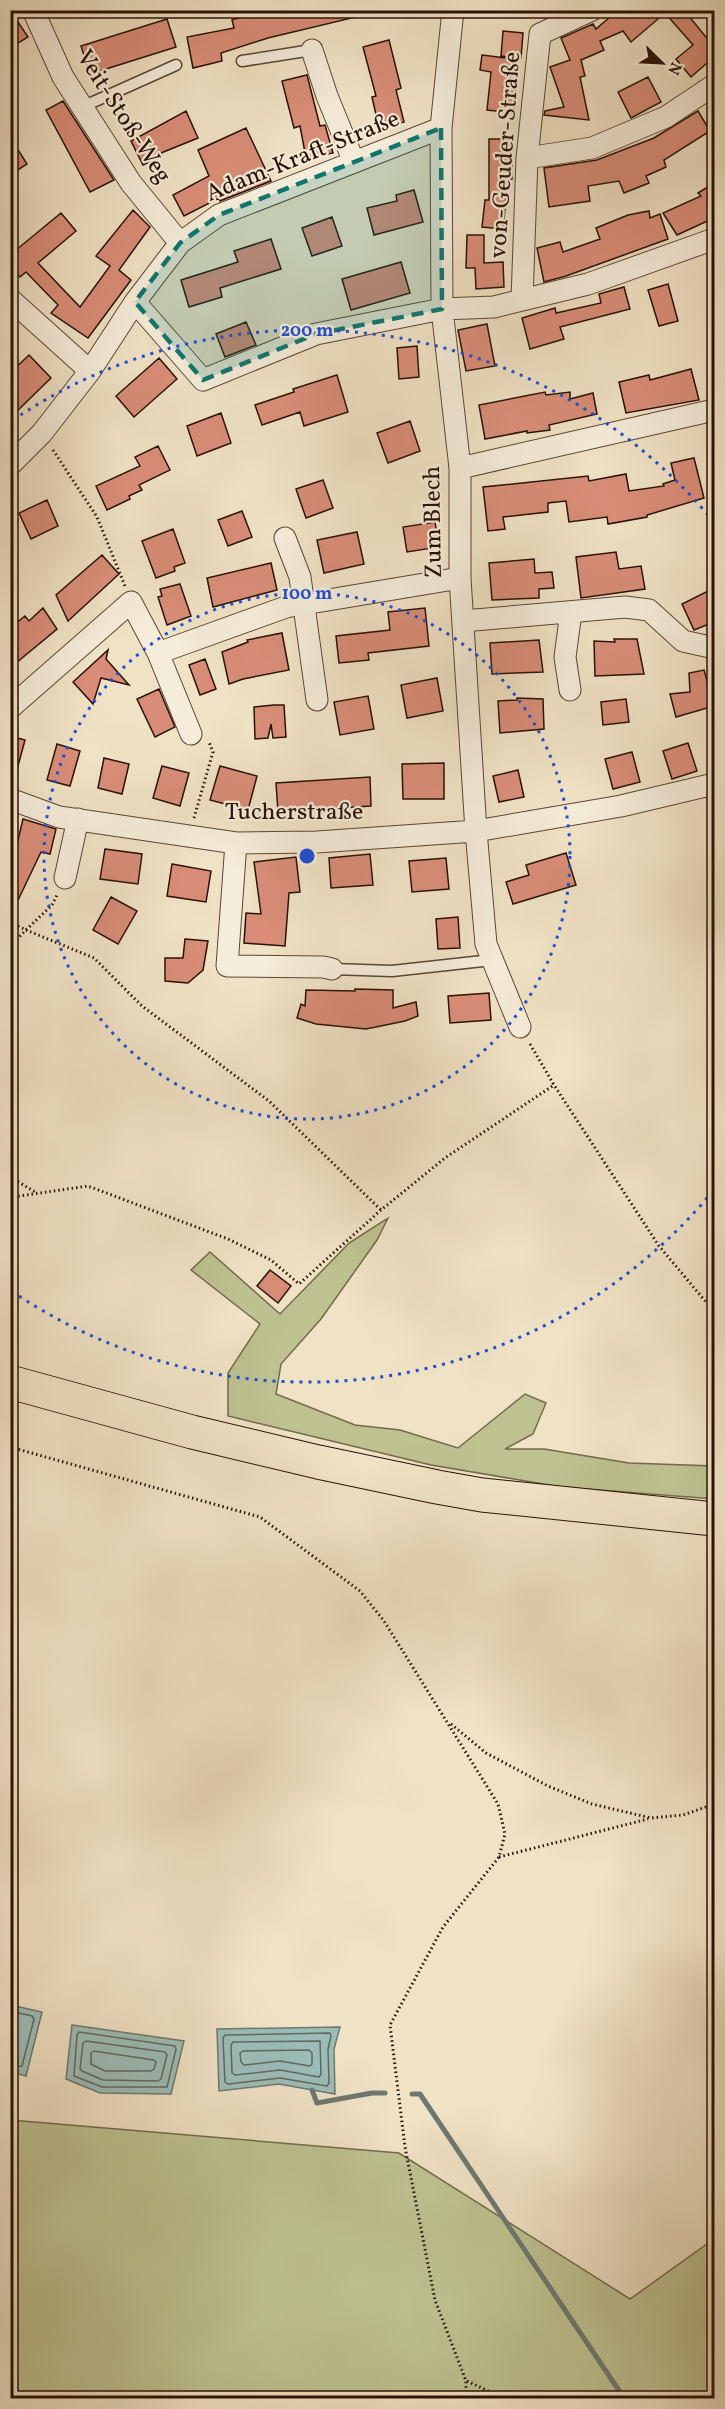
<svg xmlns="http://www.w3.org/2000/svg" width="725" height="2409" font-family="Vollkorn,serif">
	<rect width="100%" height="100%" fill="#f0e2c5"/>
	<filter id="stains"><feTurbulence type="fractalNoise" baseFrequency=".00333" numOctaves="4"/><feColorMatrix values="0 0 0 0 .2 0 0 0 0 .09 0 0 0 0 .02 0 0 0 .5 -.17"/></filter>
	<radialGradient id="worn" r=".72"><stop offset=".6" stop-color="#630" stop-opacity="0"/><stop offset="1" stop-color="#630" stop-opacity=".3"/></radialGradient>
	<path fill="#bec291" stroke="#736a4a" stroke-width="1.5" d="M388,1218L377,1240L321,1319L281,1364L276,1394L355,1425L400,1430L458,1448L525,1394L546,1403L533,1434L505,1449H544L629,1463L714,1466V1499L561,1487L431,1465L228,1416V1373L260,1324L191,1270L210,1252L280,1314L349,1243Z
		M10,2120L399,2153L630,2299L714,2239V2398H11Z"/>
	<path fill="#9bbdb8" stroke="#6d7870" stroke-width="1.5" d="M11,2005L42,2012L26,2076L11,2072Z
		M72,2025L184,2041L171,2094L100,2093L66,2079Z
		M340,2027L334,2049L335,2094L279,2084L219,2091L217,2029Z"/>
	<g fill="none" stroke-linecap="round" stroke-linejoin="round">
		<path stroke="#62675e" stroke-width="1.5" d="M10,2011L32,2016L34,2019L22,2066L10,2067
			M79,2032L175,2046L176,2049L167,2087H102L74,2076L77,2035Z
			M330,2033L331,2036L328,2049L329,2083L327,2086L280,2078L228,2084L225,2082L223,2038L225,2035Z
			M86,2041L165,2052L167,2055L161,2079L158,2081L103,2080L82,2071L80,2069L83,2043Z
			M320,2041L321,2074L319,2077L280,2070L235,2075L232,2073L231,2045L233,2042Z
			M309,2050L312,2053V2064L310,2066L280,2061L244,2065L241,2062L240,2053L243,2051Z
			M94,2051L154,2060L156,2062L154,2069L151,2071H105L91,2064V2053Z"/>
		<path stroke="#6d7870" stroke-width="5" d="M312,2090L317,2103L372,2093H385
			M412,2094H420L624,2398"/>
	</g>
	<path fill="#d98d78" stroke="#281104" stroke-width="1.5" d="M10,10L28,37L10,48Z
		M261,10H359L360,16L268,38L221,53L222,61L193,68L187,37L234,28L232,20Z
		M618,10H684L714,47V57L691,77L676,59L693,45L665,13L631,42L623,31L600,41L604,50L581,60L585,76L580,77L589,120L544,115L545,111L564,107L550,67L570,60L561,38L593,24L596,29Z
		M167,19L176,47L90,74L81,46Z
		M503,31L523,33L521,58L501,56Z
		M389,40L401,88L396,90L404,122L379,128L372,97L376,96L363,47Z
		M482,55L513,59L509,84L516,85L514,113L487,110L491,72L480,70Z
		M307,75L320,126L325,125L333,153L306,158L300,126L294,128L282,81Z
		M648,77L661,102L631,118L618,92Z
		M63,101L114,180L90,192L46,110Z
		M186,111L198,138L161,153L162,156L143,165L131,141Z
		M698,111L710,131L664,160L666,167L646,176L649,183L624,193L619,181L588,186L590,201L549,207L544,168L597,160L654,138Z
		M246,128L271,181L220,201L219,198L184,216L173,195L209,176L198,150Z
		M10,137L27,164L10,175Z
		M489,139H512V179H508L503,229L482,227L485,200H489Z
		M714,183V218L677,235L663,213L701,196L698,193Z
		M414,190L423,222L374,235L367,208L397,201L396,195Z
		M133,210L150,227L119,270L131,280L88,338L51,313L58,305L26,272L20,277L10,265V255L61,213L76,231L38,263L80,307L110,266L96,256Z
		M649,211L650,218L660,214L668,239L566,276L544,282L537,248L560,242L563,252L600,239L596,228L628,215Z
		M332,217L342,246L312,256L302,228Z
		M467,235H484V263L503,262L504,287L476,289L475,268H466Z
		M271,239L281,269L220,288L222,297L189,307L181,280L238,262L234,251Z
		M401,262L410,293L351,310L342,279Z
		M668,284L678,321L659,326L648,290Z
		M624,287L630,309L560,327L564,339L530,349L522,318L555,308L556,313L601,303L599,294Z
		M246,322L256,345L225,357L216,334Z
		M487,324L495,366L466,371L458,330Z
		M417,346L419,377L399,379L397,348Z
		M29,355L51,378L10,418V373Z
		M159,358L177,379L134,417L116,396Z
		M691,369L699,400L626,413L619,382L649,375L650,380Z
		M337,375L348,412L304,426L300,412L262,425L255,405L294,392L293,389Z
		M545,392L546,395L570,392V399L593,393L597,414L549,425L550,430L527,433V431L485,439L479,405Z
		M221,413L231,443L197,456L187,426Z
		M410,421L420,451L388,463L377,433Z
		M158,446L170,470L139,485L142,490L129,496L130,499L107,510L96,486L140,466L135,457Z
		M694,458L704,498L647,515V517L608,524L607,517L569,522L566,501L548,503V512L503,517L505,529L488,531L483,487L588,476L589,481L626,474L629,491L664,486L663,484L675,480L671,463Z
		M323,480L333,508L306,518L296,489Z
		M47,500L58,526L31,539L19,513Z
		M242,511L252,537L228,546L218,520Z
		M435,522L439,547L407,552L403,527Z
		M173,529L185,563L174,567L175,571L156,578L142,541Z
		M357,532L364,564L324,573L317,540Z
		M616,552L619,569L641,566L645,589L581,598L576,557Z
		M102,555L119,574L68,621L56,595Z
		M534,559L535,573L552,572L554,588L539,589V598L492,600L489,563Z
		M271,563L277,590L213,607L207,578Z
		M180,584L191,616L167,625L158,597L162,596L160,589Z
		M710,590L714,598V622L694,630L682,604Z
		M43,608L57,629L10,668V628L25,616L29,621Z
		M425,608L429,646L368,653L369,660L339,663L336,636L390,630L388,612Z
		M282,633L289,670L243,679L229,684L222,652L248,642L247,640Z
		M614,639H637L644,674L595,676L594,641L615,642Z
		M539,640L543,672L492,674L490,643Z
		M108,650L106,659L129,685L101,678L93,704L73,682Z
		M205,659L216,689L200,695L189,665Z
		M704,670L714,706L676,717L670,694L690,692L689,673Z
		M437,678L443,711L407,718L401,685Z
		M159,689L175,727L155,737L137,699Z
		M368,696L374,729L340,735L334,702Z
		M517,698L543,699L544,729L500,733L498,701L517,700Z
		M626,699L629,722L603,725L601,702Z
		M274,705H284L286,737L273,738L271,724L268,738L255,739L254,707Z
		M10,736L25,740L15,777H10Z
		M688,743L697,771L672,779L663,751Z
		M57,744L80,751L70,786L47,780Z
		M632,752L640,782L613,789L605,759Z
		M104,758L129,764L122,794L98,788Z
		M444,763V799H403L402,764Z
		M162,766L189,773L180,806L153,798Z
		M220,766L257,776L248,810L210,800Z
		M518,770L524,797L499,802L493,776Z
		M370,777L371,806L278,812L276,783Z
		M23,819L56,829L50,854L41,852L10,917V860L13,861Z
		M105,849L142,854L138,884L100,879Z
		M566,853L576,885L513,904L506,882L529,875L526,865Z
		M370,854L373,885L331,888L329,858Z
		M296,857L300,892L289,893L285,946L244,943L246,913L261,914L254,862Z
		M446,858L449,889L412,892L409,861Z
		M172,864L211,871L206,902L167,896Z
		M111,897L137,911L118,944L93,930Z
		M458,917L460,948L438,949L436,919Z
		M185,939L208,941L203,970L188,983L165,981V958H183Z
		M355,989L393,990V1008L416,1002L418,1016L405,1021L366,1029L316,1024L297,1018L301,1004L305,1006L306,990L355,991Z
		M489,993L491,1020L450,1023L448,996Z
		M270,1270L291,1286L278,1303L257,1286Z"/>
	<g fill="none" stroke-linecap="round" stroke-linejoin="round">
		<defs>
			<path id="lane" d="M242,61L312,50
				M82,107L176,65
				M332,969L392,971L492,960"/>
			<path id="street" d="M33,10L63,77L131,183L180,243
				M453,10L441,128L442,309L460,468V578L476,831L486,944L520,1027
				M312,50L327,96L354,162
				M527,158L592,148L666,117L714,85
				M10,299L90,371
				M522,300L527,158L540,34L592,10
				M135,302L203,380L316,334L442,309L494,307L522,300L588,284L714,239
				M10,465L42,433L90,371L135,302L180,243L219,215L441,128
				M460,468L714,410
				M285,538L300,577L317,700
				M463,621L625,607L649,610L683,641L710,647L714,645
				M158,653L191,734
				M570,690L565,657L571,612
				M10,708L131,602L158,653L286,607L460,578
				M10,799L59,817L236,843L317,842L476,831L621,806L714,784
				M236,843L227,966L323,967L332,969
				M65,878L78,819"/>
			<path id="primary" d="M10,1382L192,1432L318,1462L437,1487L482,1495L714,1519"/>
		</defs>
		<use href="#lane" stroke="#5a4534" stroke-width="13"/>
		<use href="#street" stroke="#5a4534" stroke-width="23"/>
		<use href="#primary" stroke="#281104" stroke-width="35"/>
		<path stroke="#281104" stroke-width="3" stroke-dasharray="1.5 3" stroke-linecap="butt" d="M53,450L97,517L125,586
			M194,818L213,752L209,742
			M10,922L26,930L52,905L57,895
			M10,946L26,930L94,958L142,1006L269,1101L381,1210
			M530,1044L554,1085L659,1246L706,1302L714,1307
			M10,1177L37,1193
			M10,1192L19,1196L88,1186L228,1239L271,1260L299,1284L381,1210L445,1158L554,1085
			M10,1447L260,1517L360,1591L384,1621L498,1804L505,1834L499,1857L443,1927L390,2025L405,2147L435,2300L466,2381V2398
			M451,1724L486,1753L548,1786L592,1804L651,1818L683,1815L714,1804
			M499,1857L648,1819
			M467,2381L503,2398"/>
		<use href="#lane" stroke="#f5ecd9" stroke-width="10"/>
		<use href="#street" stroke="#f5ecd9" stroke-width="21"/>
		<use href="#primary" stroke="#f0e2c5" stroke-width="33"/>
	</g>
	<path fill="#0f766e" fill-opacity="0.2" stroke="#0f766e" stroke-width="4.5" stroke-dasharray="12 8" stroke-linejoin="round" d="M441,128L442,309L316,334L203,380L135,302L180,243L219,215Z"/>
	<g fill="none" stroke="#1d4ed8" stroke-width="3" stroke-dasharray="3 6">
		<circle cx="307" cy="856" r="263"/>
		<path d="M713 1191A526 526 0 0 1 13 1292M13 420A526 526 0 0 1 713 521"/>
	</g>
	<g text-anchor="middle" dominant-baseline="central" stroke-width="4.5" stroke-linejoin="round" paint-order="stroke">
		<g font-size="24" fill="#281104" stroke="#f5ecd9">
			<text transform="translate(123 117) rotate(57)">Veit-Stoß-Weg</text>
			<text transform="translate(506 155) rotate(-86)">von-Geuder-Straße</text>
			<text transform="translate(303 157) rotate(-22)">Adam-Kraft-Straße</text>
			<text transform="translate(434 522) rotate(-91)">Zum Blech</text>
			<text x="294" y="813">Tucherstraße</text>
		</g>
	</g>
	<circle cx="307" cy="856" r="9" fill="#1d4ed8" stroke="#f5ecd9" stroke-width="3"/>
	<g font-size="18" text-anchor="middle" font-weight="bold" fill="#1d4ed8" stroke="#f5ecd9" stroke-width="4.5" stroke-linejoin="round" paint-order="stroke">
		<text x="307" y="336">200 m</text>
		<text x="307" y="599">100 m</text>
	</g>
	<rect width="725" height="2409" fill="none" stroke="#f0e2c5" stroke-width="36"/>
	<rect x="12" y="12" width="701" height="2385" fill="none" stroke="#281104" stroke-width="3"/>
	<rect x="18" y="18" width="689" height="2373" fill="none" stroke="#281104" stroke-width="1.5"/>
	<g transform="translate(662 63) rotate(114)" stroke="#f5ecd9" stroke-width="4.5" paint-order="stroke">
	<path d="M0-4.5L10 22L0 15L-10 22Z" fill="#281104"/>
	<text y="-9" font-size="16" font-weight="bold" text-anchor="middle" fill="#281104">N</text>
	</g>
	<rect width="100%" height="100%" filter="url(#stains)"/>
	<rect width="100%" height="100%" fill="url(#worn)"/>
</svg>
